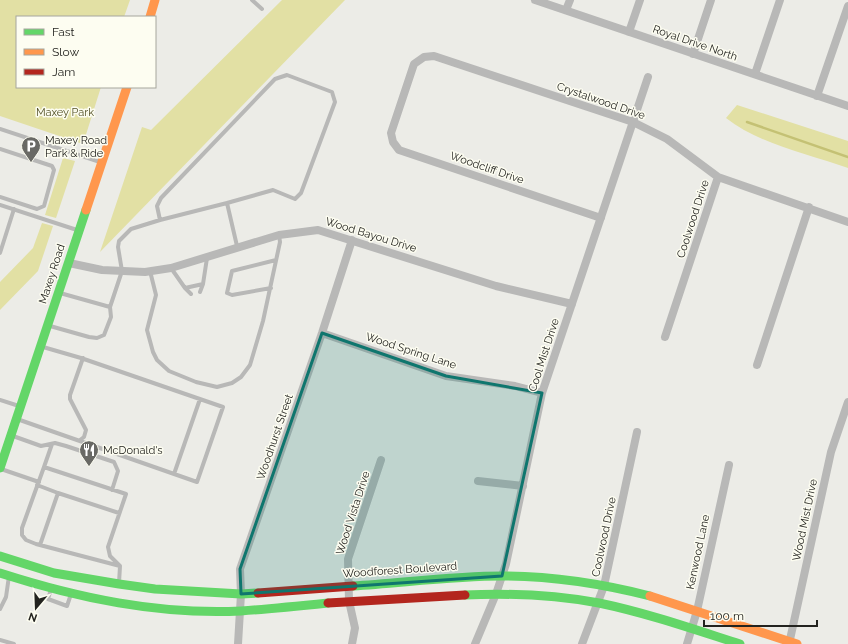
<svg xmlns="http://www.w3.org/2000/svg" width="848" height="644" font-family="Raleway,sans-serif">
	<rect width="100%" height="100%" fill="#ecece7"/>
	<path fill="#e2e0a4" d="M0,0H130L124,17H17V87H101L83,144L0,116Z
		M282,0H345L100,252L142,127L151,130Z
		M737,105L848,141V168C808,154 759,144 726,118Z
		M63,158L75,161L56,218L45,215Z
		M42,223L53,226L38,271L0,310V282L33,248Z"/>
	<g fill="none" stroke-linecap="round" stroke-linejoin="round">
		<path stroke="#c4c174" stroke-width="2.5" d="M747,122L848,157"/>
		<path stroke="#b8b8b7" stroke-width="4" d="M252,0L262,9
			M0,129L100,162
			M0,149L52,166L54,170L44,206L37,209L0,197
			M0,205L77,230
			M160,220L227,203
			M0,253L14,209
			M171,268L185,288L203,284L207,258
			M150,271L156,295L147,330L153,352L157,360L169,371L196,382L217,387L232,383L241,377L250,365L263,321L280,242L279,235
			M185,288L191,294
			M271,288L232,295L227,293L232,271L276,260
			M200,292L203,284
			M60,293L110,307L122,271L118,247L119,241L131,229L160,220L157,206L161,198L275,79L287,75L332,92L335,102L301,193L295,199L273,190L227,203L237,246
			M50,326L89,337L97,338L104,335L111,317L110,307
			M0,400L19,406
			M17,419L197,482L223,407L81,358L43,347
			M13,436L41,446L55,443L66,446L114,462L118,471L112,490
			M80,440L84,437L86,430L70,399V395L83,358
			M44,467L52,444
			M1,469L39,482
			M174,474L200,399
			M37,485L58,493L40,545
			M58,493L119,513
			M119,583L120,566L110,556L108,547L126,494L44,467L22,528V535L26,540L36,544L120,566
			M51,589L48,599L67,606L71,594
			M0,609L6,597L9,576
			M0,640L14,644"/>
		<path stroke="#b8b8b7" stroke-width="8" d="M535,0L848,106
			M566,10L570,0
			M629,32L640,0
			M693,54L711,0
			M755,74L780,0
			M817,96L848,6
			M601,218L399,150L393,142L391,133L414,64L424,57L434,56L633,122L667,139L718,177L848,222
			M69,263L102,270L145,272L171,268L279,235L318,230L496,286L572,304
			M322,333L446,376L515,386L542,393
			M665,337L718,177
			M757,365L809,207
			M478,481L523,486
			M238,644L241,594L240,569L322,333L352,240
			M352,644L355,628L349,601L348,559L381,460
			M475,644L496,594L506,564L542,393L648,77
			M582,644L604,586L637,432
			M687,644L697,611L729,465
			M789,644L831,452L848,402"/>
		<path stroke="#63d668" stroke-width="9" d="M0,468L86,210
			M0,556L54,573L119,584L155,589L241,594L258,593
			M0,573C78,598 158,615 241,611C270,609 299,606 328,603
			M353,586C402,583 453,576 502,576C552,576 603,584 650,596
			M465,595C509,593 555,595 599,603C647,613 693,629 740,644"/>
		<path stroke="#ff974d" stroke-width="9" d="M150,17L155,0
			M86,210L127,87
			M650,596L797,644"/>
		<path stroke="#b3261e" stroke-width="9" d="M258,593L353,586
			M328,603L465,595"/>
	</g>
	<path fill="#0f766e" fill-opacity="0.2" stroke="#0f766e" stroke-width="3" stroke-linejoin="round" d="M322,333L446,376L542,393L502,576L241,594L240,569Z"/>
	<defs>
		<symbol id="parking-pin" viewBox="-11 -11 22 30"><path d="M0 17L-7.5 6A9.5 9.5 0 1 1 7.5 6Z" fill="#696965" stroke="#fdfdf1"/><path d="M-3.5-5.5H1a3.5 3.5 0 0 1 0 7H-1V5.5H-3.5ZM-1-3.4V-.6H.8a1.4 1.4 0 0 0 0-2.8Z" fill="#fff"/></symbol>
		<symbol id="restaurant-pin" viewBox="-11 -11 22 30"><path d="M0 17L-7.5 6A9.5 9.5 0 1 1 7.5 6Z" fill="#696965" stroke="#fdfdf1"/><path d="M-5-6h1v4h1v-4h1v4h1v-4h1v5L-1.5 .5V6h-2V.5L-5-1ZM5-6V6H3V1.5H1.5Q1.5-4 5-6Z" fill="#fff"/></symbol>
	</defs>
	<g fill-rule="evenodd">
		<use href="#parking-pin" x="20" y="135" width="22" height="30"/>
		<use href="#restaurant-pin" x="78" y="439" width="22" height="30"/>
	</g>
	<g text-anchor="middle" dominant-baseline="central" stroke-width="3" stroke-linejoin="round" paint-order="stroke">
		<g font-size="11" fill="#23231f" stroke="#fdfdf1">
			<text transform="translate(695 43) rotate(19)">Royal Drive North</text>
			<text transform="translate(601 101) rotate(19)">Crystalwood Drive</text>
			<text transform="translate(487 168) rotate(19)">Woodcliff Drive</text>
			<text transform="translate(693 219) rotate(-72)">Coolwood Drive</text>
			<text transform="translate(371 235) rotate(17)">Wood Bayou Drive</text>
			<text transform="translate(52 274) rotate(-72)">Maxey Road</text>
			<text transform="translate(411 351) rotate(18)">Wood Spring Lane</text>
			<text transform="translate(544 355) rotate(-72)">Cool Mist Drive</text>
			<text transform="translate(275 437) rotate(-71)">Woodhurst Street</text>
			<text transform="translate(353 513) rotate(-72)">Wood Vista Drive</text>
			<text transform="translate(805 520) rotate(-78)">Wood Mist Drive</text>
			<text transform="translate(604 537) rotate(-78)">Coolwood Drive</text>
			<text transform="translate(698 552) rotate(-78)">Kenwood Lane</text>
			<text transform="translate(400 570) rotate(-4)">Woodforest Boulevard</text>
		</g>
		<g font-size="11" fill="#525025" stroke="#fdfdf1">
			<text x="65" y="112">Maxey Park</text>
		</g>
		<g font-size="11" fill="#23231f" stroke="#fdfdf1" text-anchor="start">
			<text x="45" y="140">Maxey Road<tspan x="45" dy="13">Park &amp; Ride</tspan></text>
			<text x="103" y="450">McDonald's</text>
		</g>
	</g>
	<rect x="16" y="16" width="140" height="72" fill="#fdfdf1" stroke="#a6a69d"/>
	<rect x="24" y="29" width="20" height="6" fill="#63d668" stroke="#a6a69d"/>
	<text x="52" y="36" font-size="12" fill="#23231f">Fast</text>
	<rect x="24" y="49" width="20" height="6" fill="#ff974d" stroke="#a6a69d"/>
	<text x="52" y="56" font-size="12" fill="#23231f">Slow</text>
	<rect x="24" y="69" width="20" height="6" fill="#b3261e" stroke="#a6a69d"/>
	<text x="52" y="76" font-size="12" fill="#23231f">Jam</text>
	<g transform="translate(36 608) rotate(199)" stroke="#fdfdf1" stroke-width="3" paint-order="stroke">
	<path d="M0-3L7 15L0 10L-7 15Z" fill="#23231f"/>
	<text y="-6" font-size="11" font-weight="bold" text-anchor="middle" fill="#23231f">N</text>
	</g>
	<path d="M704 620v6h113v-6" fill="none" stroke="#23231f" stroke-width="2"/>
	<text x="710" y="620" font-size="12" fill="#23231f" stroke="#fdfdf1" stroke-width="3" paint-order="stroke">100 m</text>
</svg>
